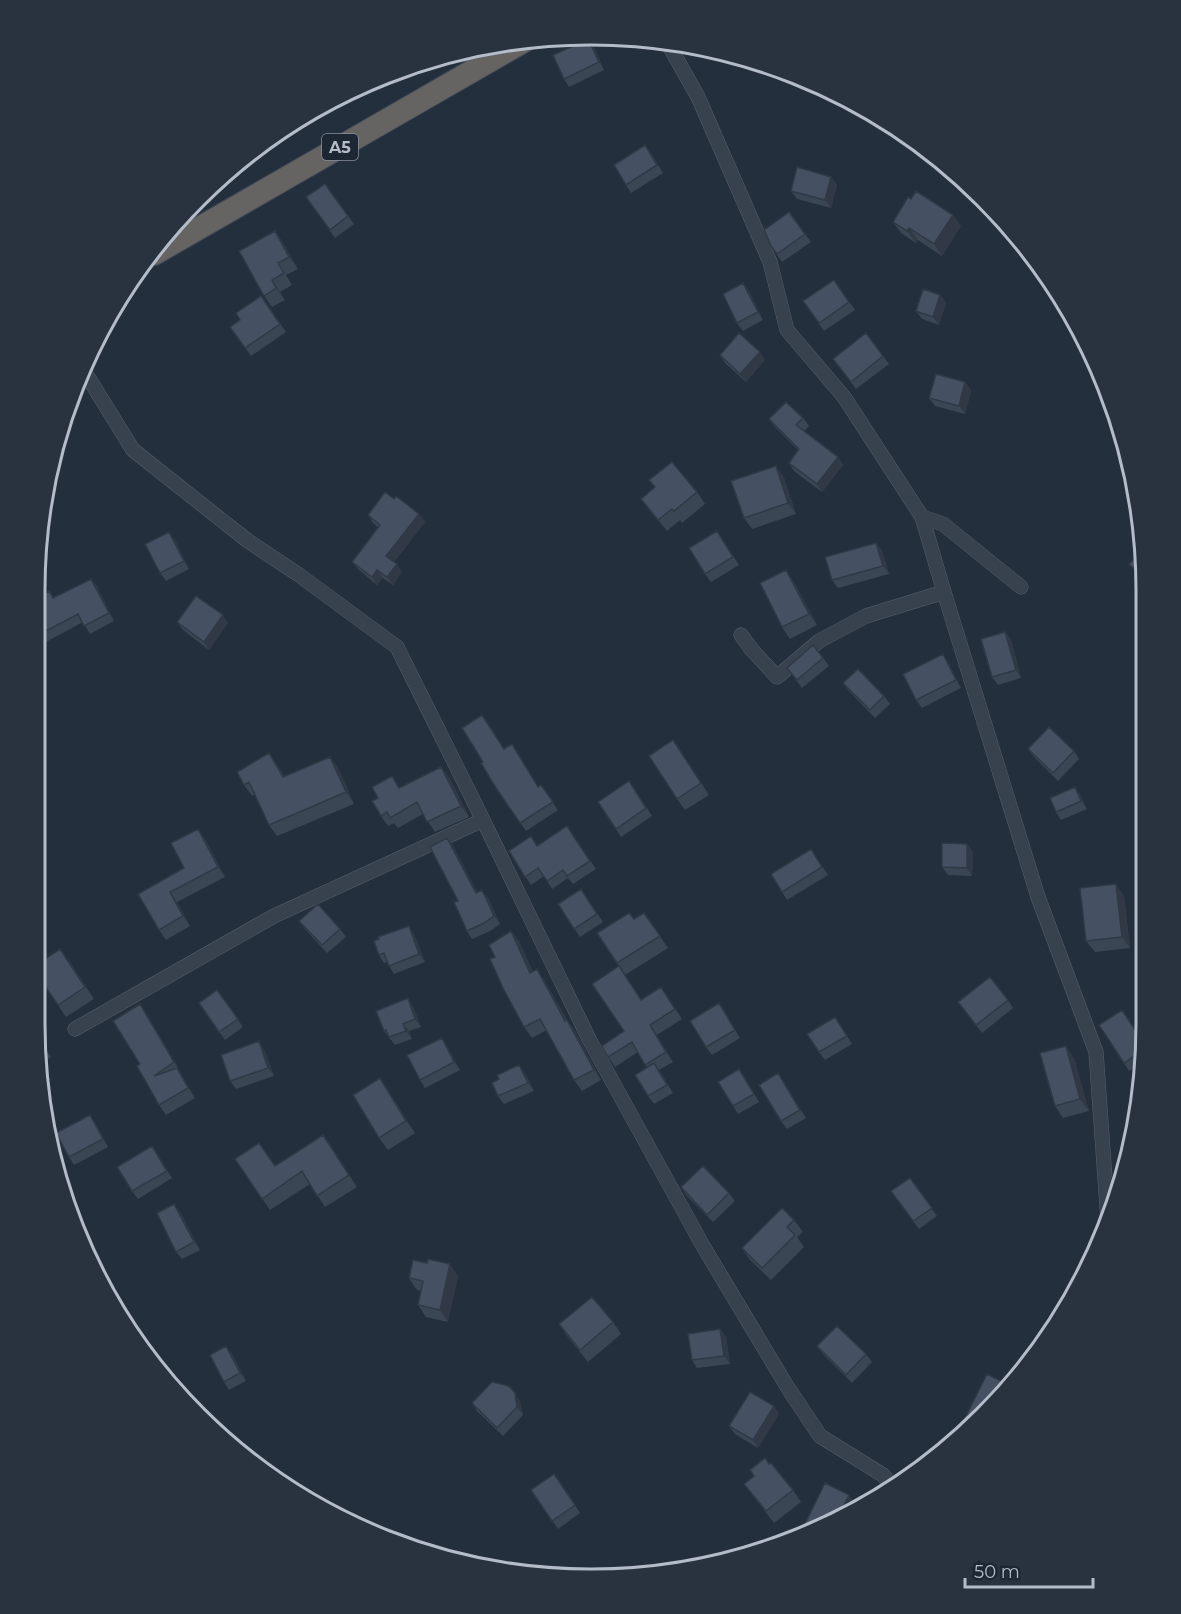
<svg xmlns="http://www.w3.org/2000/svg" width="1181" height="1614" font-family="Montserrat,sans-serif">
	<rect width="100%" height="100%" fill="#242f3e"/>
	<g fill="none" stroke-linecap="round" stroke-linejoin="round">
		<defs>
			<path id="minor" d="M666,40L698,97L770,262L787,330L844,397L922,517L944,592L1038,897L1096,1052L1108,1221
				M86,374L133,450L248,541L299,575L397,647L483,820L589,1039L703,1246L788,1388L820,1436L883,1475L892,1486
				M922,517L943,524L1021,587
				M741,635L752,650L777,677L819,641L866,616L944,592
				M75,1029L274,916L483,820"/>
			<path id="trunk" d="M154,254L526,40"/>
		</defs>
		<use href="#minor" stroke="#565f6c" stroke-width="15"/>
		<use href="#trunk" stroke="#434c59" stroke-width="24"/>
		<use href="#minor" stroke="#38414e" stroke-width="14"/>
		<use href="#trunk" stroke="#656462" stroke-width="22"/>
	</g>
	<path fill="#3b4654" d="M588,39L594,47L604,70L569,87L564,79Z
		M651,153L663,173L631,193L626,185Z
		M831,177L837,185L831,208L797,199L791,191Z
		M325,184L354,224L335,238L306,197Z
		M789,212L811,242L782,262L771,246Z
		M893,222L961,226L942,256L918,240L916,243L901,233Z
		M275,231L283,243L298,269L286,275L292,285L280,292L285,300L272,307L264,296Z
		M834,280L855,310L824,331L803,301Z
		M743,283L749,291L763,320L743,331L737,323Z
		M940,295L946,303L939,325L922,319L916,311Z
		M261,296L286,332L251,356L230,327L240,320Z
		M720,355L765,360L746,382L725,363Z
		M883,356L889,364L856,389L839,367Z
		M965,382L971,390L965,414L935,406L929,398Z
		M803,418L809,426L804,431L838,457L843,465L822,492L794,471L789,463L798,450L775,427L769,419Z
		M776,466L784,478L796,514L752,529L744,518Z
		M649,480L697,492L705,504L682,523L680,520L667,531L641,499L655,487Z
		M394,499L419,514L425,522L394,562L397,564L402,572L393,585L383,578L377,585L358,569L352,562L378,527L373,523L368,515Z
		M717,531L739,565L711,582L705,574Z
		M175,540L189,569L166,581L160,573Z
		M876,543L882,551L889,574L838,588L832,580Z
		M1142,552V579L1129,564Z
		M91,579L97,586L114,621L90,634L83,622L46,642L40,634L54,597Z
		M794,582L817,625L790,639L782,627Z
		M177,622L228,623L209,650L183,630Z
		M1005,632L1011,640L1021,678L998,685L992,677Z
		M943,654L948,662L961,688L922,708L916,700Z
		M823,658L829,666L802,688L787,668Z
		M843,683L884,696L890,704L875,718L849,691Z
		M488,723L504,749L512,744L538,787L541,785L558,810L526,831L496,788L483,762Z
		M1028,749L1074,751L1079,759L1058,781L1034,757Z
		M681,752L709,795L685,810L677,799Z
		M269,753L284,776L330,757L338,768L354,804L277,836L269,825L255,794L252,796L244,785Z
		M441,767L449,777L469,817L435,832L423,814L398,828L394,823L388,826L381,816L378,798Z
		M629,781L652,816L621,837L598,802Z
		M1075,787L1080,795L1087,809L1061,820L1056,812Z
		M567,826L596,869L573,884L568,878L552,889L544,876L531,885L509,851L537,845Z
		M447,838L453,846L477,892L488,898L500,924L490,931L472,939L467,931L458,901Z
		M205,839L225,877L177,902L190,926L166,940L159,930L138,894L184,868Z
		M811,849L828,875L787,900L782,892Z
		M973,852L972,876L948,875L942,867Z
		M581,889L603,922L580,937L558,904Z
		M1124,896L1130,948L1095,952L1086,941Z
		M644,913L668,948L625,975L597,933L634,919Z
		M299,921L340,929L346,937L327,953L305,929Z
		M511,931L519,941L533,972L537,969L544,980L567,1020L575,1031L601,1080L582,1091L574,1080L547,1030L532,1038L524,1027L495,957Z
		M414,934L425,962L394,974L387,962L384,963L379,955Z
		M69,961L94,999L66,1017L58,1005Z
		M661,987L682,1019L657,1035L673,1062L659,1070L673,1093L654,1104L648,1096L647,1067L638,1052L615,1067L608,1057L624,1031L641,1000Z
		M217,990L243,1027L225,1040L199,1003Z
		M1008,1000L1013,1008L982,1033L958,1002Z
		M719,1003L740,1038L712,1055L706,1047Z
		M413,1006L421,1027L409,1031L412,1039L395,1045L384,1031Z
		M147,1014L195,1098L166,1115L159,1105L140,1064Z
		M835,1017L852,1044L825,1060L819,1052Z
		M1099,1025L1145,1044V1060L1129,1071Z
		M36,1036L51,1057L40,1065Z
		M447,1046L460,1070L425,1088L420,1080Z
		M264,1049L274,1076L236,1089L230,1081Z
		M1074,1058L1089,1111L1063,1118L1055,1106Z
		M739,1069L759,1102L738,1114L733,1106Z
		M525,1073L534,1091L504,1104L498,1096Z
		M778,1073L806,1118L787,1129L781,1121Z
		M380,1078L415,1133L388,1150L379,1138Z
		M90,1115L95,1123L108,1147L74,1165L69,1157Z
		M323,1135L357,1187L325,1207L310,1184L270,1210L235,1159L275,1166Z
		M152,1146L172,1178L138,1199L132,1191Z
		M910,1178L937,1216L919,1229L891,1191Z
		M681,1187L729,1193L735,1201L713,1222L686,1195Z
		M174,1204L180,1212L200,1250L182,1259L176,1252Z
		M794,1220L803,1232L797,1237L804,1247L771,1280L750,1260L742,1248Z
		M458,1276L448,1322L426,1317L418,1305L421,1291L417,1290L409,1278Z
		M613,1322L621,1334L588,1362L567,1336L559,1324Z
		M720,1329L726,1337L730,1364L697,1368L692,1360Z
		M226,1346L232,1354L246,1381L229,1390L224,1382Z
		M817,1346L866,1354L872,1362L852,1383L823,1354Z
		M1009,1385L1011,1387L1009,1390L969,1427L964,1420Z
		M520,1401L523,1415L503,1436L477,1411L472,1403Z
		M774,1406L779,1414L758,1448L735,1434L729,1426Z
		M554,1474L580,1513L558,1529L531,1490Z
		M744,1484L793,1490L801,1502L774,1523Z"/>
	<path fill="#303945" d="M588,39L594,47L604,70L599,62Z
		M831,177L837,185L831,208L825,200Z
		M953,215L961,226L942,256L934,244Z
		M909,228L918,240L916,243L907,231Z
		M275,231L283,243L298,269L289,257Z
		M272,280L280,292L285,300L276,288Z
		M743,283L749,291L763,320L758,312Z
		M940,295L946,303L939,325L933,317Z
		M760,352L765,360L746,382L740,374Z
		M965,382L971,390L965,414L959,406Z
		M838,457L843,465L822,492L817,484Z
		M776,466L784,478L796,514L788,503Z
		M419,514L425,522L392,564L386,556Z
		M169,532L175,540L189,569L184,561Z
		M876,543L882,551L889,574L883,566Z
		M397,564L402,572L393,585L387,577Z
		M377,570L383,578L377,585L372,577Z
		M786,570L794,582L817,625L809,614Z
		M91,579L97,586L114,621L109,613Z
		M223,615L228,623L209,650L204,642Z
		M1005,632L1011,640L1021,678L1016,670Z
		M943,654L948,662L961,688L956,680Z
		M330,757L338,768L354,804L346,792Z
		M441,767L449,777L469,817L461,806Z
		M1075,787L1080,795L1087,809L1081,801Z
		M198,829L205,839L225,877L218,867Z
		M447,838L453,846L482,901L476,893Z
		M967,844L973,852L972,876L967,868Z
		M1116,884L1124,896L1130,948L1122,937Z
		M482,890L488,898L500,924L494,916Z
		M170,892L177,902L190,926L183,916Z
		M409,926L414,934L425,962L419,954Z
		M511,931L519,941L538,984L530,973Z
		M537,969L544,980L573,1032L565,1021Z
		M408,998L413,1006L421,1027L415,1019Z
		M140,1004L147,1014L181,1072L174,1062Z
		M567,1020L575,1031L601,1080L594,1070Z
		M403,1024L409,1031L412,1039L406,1031Z
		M650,1025L657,1035L673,1062L666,1052Z
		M442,1038L447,1046L460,1070L454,1062Z
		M259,1041L264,1049L274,1076L268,1068Z
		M1066,1046L1074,1058L1089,1111L1080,1099Z
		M519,1065L525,1073L534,1091L528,1083Z
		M177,1068L184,1078L195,1098L188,1088Z
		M380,1078L388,1090L415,1133L406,1121Z
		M323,1135L332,1147L357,1187L349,1175Z
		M174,1204L180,1212L200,1250L194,1242Z
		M450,1264L458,1276L448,1322L440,1310Z
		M720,1329L726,1337L730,1364L724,1356Z
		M226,1346L232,1354L246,1381L240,1373Z
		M515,1393L520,1401L523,1415L517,1407Z
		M774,1406L779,1414L758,1448L753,1440Z
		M849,1495L857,1506L838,1517Z"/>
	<path fill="#455162" stroke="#303945" stroke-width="1.5" d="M588,39L599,62L564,79L553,55Z
		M645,145L657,165L626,185L614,165Z
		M797,167L831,177L825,200L791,191Z
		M325,184L348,216L330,230L306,197Z
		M916,191L953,215L934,244L909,228L907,231L893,222L908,197L911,199Z
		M789,212L805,234L777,254L771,246L764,230Z
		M275,231L289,257L278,263L284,273L272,280L276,288L264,296L239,251Z
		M834,280L849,302L819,323L803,301Z
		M743,283L758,312L737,323L723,294Z
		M923,289L940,295L933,317L916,311Z
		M261,296L280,324L245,348L230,327L240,320L236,313Z
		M739,333L760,352L740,374L720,355Z
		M866,333L883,356L851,382L833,359Z
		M936,374L965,382L959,406L929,398Z
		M786,402L803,418L796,425L838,457L817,484L789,463L799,449L769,419Z
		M672,462L697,492L674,511L672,509L658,520L641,499L655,487L649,480Z
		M776,466L788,503L744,518L731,481Z
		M385,492L394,499L396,496L419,514L386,556L397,564L387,577L377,570L372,577L352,562L380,525L368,515Z
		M717,531L733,557L705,574L689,548Z
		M169,532L184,561L160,573L145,544Z
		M876,543L883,566L832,580L825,557Z
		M1142,552V577L1129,564Z
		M786,570L809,614L782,627L760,583Z
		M91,579L109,613L84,626L78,614L40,634L34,622V599L49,591L53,598Z
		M196,596L223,615L204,642L177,622Z
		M1005,632L1016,670L992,677L981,639Z
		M813,645L823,658L797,680L787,668Z
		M943,654L956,680L916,700L903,674Z
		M858,669L884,696L870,710L843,683Z
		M482,715L504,749L512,744L538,787L541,785L553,802L520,823L496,788L481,763L483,762L462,728Z
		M1049,727L1074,751L1053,773L1028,749Z
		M673,740L701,783L677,799L649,756Z
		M269,753L283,777L330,757L346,792L269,825L249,782L244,785L237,772Z
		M441,767L461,806L427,822L417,802L390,818L387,812L381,816L372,801L378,798L372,787L392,776L399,788Z
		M629,781L646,808L616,829L598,802Z
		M1075,787L1081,801L1056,812L1050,798Z
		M567,826L590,861L567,876L563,870L547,881L538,868L525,877L509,851L531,836L537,846Z
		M198,829L218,867L170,892L183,916L159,930L138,894L184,868L171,843Z
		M447,838L476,893L482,890L494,916L484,923L467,931L454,902L458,901L430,847Z
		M942,843L967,844V868L942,867Z
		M811,849L822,867L782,892L771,874Z
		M1116,884L1122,937L1086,941L1080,888Z
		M581,889L597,914L574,929L558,904Z
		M318,904L340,929L322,945L299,921Z
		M629,913L634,919L644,913L660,936L617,963L597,933Z
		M409,926L419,954L389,966L384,953L379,955L374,941L379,939L378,937Z
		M511,931L530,973L537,969L565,1021L567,1020L594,1070L574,1080L540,1019L524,1027L503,988L490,959L495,957L489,945Z
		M60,949L85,987L58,1005L34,970V966Z
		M619,966L641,1000L661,987L675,1009L650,1025L666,1052L645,1065L632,1042L608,1057L602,1046L624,1031L592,984Z
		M990,977L1008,1000L976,1025L958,1002Z
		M217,990L238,1019L219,1032L199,1003Z
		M408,998L415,1019L403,1024L406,1031L389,1037L386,1030L384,1031L376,1011Z
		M719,1003L735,1030L706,1047L690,1021Z
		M140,1004L174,1062L154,1076L177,1068L188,1088L159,1105L137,1066L140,1064L113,1021Z
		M1122,1010L1145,1045V1049L1124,1063L1099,1025Z
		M835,1017L847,1036L819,1052L807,1034Z
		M36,1036L45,1049L39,1054Z
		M442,1038L454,1062L420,1080L407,1055Z
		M259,1041L268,1068L230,1081L221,1055Z
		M1066,1046L1080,1099L1055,1106L1040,1053Z
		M654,1063L667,1085L648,1096L635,1075Z
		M519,1065L528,1083L498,1096L492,1083L499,1079L497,1075Z
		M739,1069L754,1094L733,1106L718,1082Z
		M778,1073L800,1110L781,1121L759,1085Z
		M380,1078L406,1121L379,1138L353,1095Z
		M90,1115L103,1139L69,1157L56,1133Z
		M323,1135L349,1175L317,1196L302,1171L262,1199L235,1159L259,1143L275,1166Z
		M152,1146L167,1171L132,1191L117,1167Z
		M703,1166L729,1193L707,1215L681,1187Z
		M910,1178L932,1208L913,1221L891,1191Z
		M174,1204L194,1242L176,1252L157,1213Z
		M782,1208L794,1220L787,1227L795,1235L762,1268L742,1248Z
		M428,1259L450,1264L440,1310L418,1305L423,1281L409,1278L413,1260L427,1263Z
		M592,1297L613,1322L580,1350L559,1324Z
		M837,1326L866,1354L846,1375L817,1346Z
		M720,1329L724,1356L692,1360L688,1334Z
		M226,1346L240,1373L224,1382L210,1355Z
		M987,1374L1009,1385L1005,1393L972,1424L964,1420Z
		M492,1382L506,1385L511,1388L515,1393L517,1407L497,1428L472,1403Z
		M750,1392L774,1406L753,1440L729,1426Z
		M765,1458L769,1464L771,1463L793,1490L766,1511L744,1484L754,1476L750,1470Z
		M554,1474L575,1505L552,1521L531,1490Z
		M825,1483L849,1495L838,1517L807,1535L801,1532Z"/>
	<g text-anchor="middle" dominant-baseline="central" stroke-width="6" stroke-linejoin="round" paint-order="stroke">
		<rect fill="#1d2633" stroke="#878f9c" stroke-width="1.5" x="322" y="134" width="36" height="26" rx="4.5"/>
		<g font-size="16" font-weight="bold" fill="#b4bcc9">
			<text x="340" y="147">A5</text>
		</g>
	</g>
	<path d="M0 0H1181V1614H0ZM590 45H591A545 545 0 0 1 1136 590V1024A545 545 0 0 1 591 1569H590A545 545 0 0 1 45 1024V590A545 545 0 0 1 590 45Z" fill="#29323f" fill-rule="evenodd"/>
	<path fill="none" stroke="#b4bcc9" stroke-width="3" d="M590 45H591A545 545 0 0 1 1136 590V1024A545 545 0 0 1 591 1569H590A545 545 0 0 1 45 1024V590A545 545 0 0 1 590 45Z"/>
	<path d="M965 1578v9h128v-9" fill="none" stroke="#b4bcc9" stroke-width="3"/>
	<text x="974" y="1578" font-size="18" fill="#b4bcc9" stroke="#1d2633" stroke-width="4.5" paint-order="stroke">50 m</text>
</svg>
